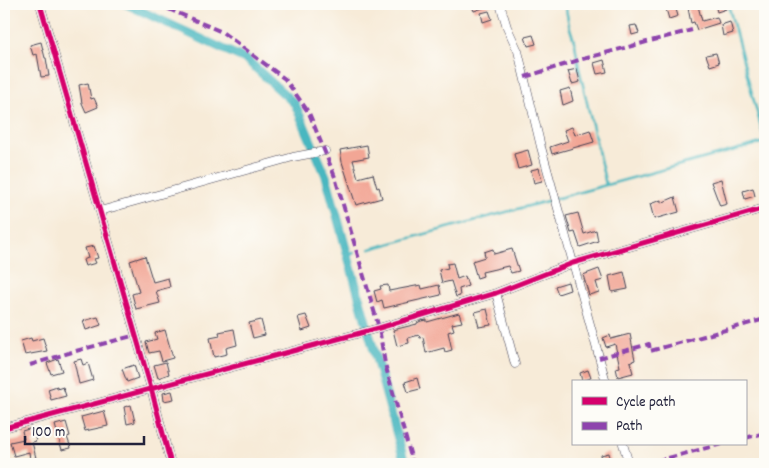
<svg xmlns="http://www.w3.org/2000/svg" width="769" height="468" font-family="Dekko,sans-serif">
	<rect width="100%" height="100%" fill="#fdfcf7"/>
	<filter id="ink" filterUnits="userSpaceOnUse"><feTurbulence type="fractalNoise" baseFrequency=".02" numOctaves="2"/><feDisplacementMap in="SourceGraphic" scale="10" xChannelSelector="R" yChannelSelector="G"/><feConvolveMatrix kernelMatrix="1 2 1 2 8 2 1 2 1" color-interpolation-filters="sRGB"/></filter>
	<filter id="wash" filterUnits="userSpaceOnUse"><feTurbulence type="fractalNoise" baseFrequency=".0096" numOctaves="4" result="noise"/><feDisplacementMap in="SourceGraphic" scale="20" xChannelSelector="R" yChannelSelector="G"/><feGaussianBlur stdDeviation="1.12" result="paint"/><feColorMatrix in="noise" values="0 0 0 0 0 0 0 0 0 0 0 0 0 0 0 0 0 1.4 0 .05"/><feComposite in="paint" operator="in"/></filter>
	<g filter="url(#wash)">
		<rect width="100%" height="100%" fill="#f7ebd8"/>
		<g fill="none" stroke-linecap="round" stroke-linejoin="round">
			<path stroke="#48b7c0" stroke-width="2.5" d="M565,4L569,25L575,44L579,68L606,185
				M728,4L765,142
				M370,249L765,142
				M348,255L354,253"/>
			<path stroke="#48b7c0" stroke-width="9" d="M126,4L247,60L295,104L326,176L405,464"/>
		</g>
		<g id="blocks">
			<path fill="#f2a695" d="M471,4H492V5L474,11Z
				M715,4H725L726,9L717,12Z
				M675,6L678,16L669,19L666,9Z
				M698,6L702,21L717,17L719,23L697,30L694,22L691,23L688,8Z
				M489,11L492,19L483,22L481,13Z
				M730,22L733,33L723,36L721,25Z
				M636,25L639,33L632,35L630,26Z
				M533,35L536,44L528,46L525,37Z
				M41,42L45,58H46L49,76L41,77L37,54L33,55L30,45Z
				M716,53L719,63L710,66L706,55Z
				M604,60L607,72L597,74L594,63Z
				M577,69L580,82L572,84L568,71Z
				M88,83L91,99L94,98L98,107L86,112L82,103L79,85Z
				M570,88L573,101L563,105L560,91Z
				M572,127L575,135L590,130L594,142L552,154L550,147L568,141L564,130Z
				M367,145L369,157L353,160L358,178L373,174L377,188L379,187L382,198L356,205L342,162L340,150Z
				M528,150L532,165L518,169L514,154Z
				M539,168L542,181L534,183L531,170Z
				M721,179L727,204L720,206L711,182Z
				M753,188L755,196L745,199L743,191Z
				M675,197L679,212L654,219L650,204L661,200V203Z
				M578,213L584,234L596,230L598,241L580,247L575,232L571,233L566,216Z
				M94,246L98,258L94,259L96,263L85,266L83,260L88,258L85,248Z
				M493,249L494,254L512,249L519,271L511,273L508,266L482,272L483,276L477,278L472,261L485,257L484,252Z
				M145,256L153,282L168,278L170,287L156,291L160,303L136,309L132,294L139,292L130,261Z
				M453,263L457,279L465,276L468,286L459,289L460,296L456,297L451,281L442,283L439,270L448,268L447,264Z
				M599,269L603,280L596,282L599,292L589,295L583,275Z
				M624,272L628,289L612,292L609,276Z
				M568,282L570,290L558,294L555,286Z
				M388,285L389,291L421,285L422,289L439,285L441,295L384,308L382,300L377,302L374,291L381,289L380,286Z
				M487,309L491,325L479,327L475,312Z
				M459,313L462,322L452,324L454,330L448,332L452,350L445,352L444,348L426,353L423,337L420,338L419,335L408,338L409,343L397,346L393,330L417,324V323L421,321L427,320V322Z
				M306,315L311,328L302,331L298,317Z
				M98,317L101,325L86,330L83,321Z
				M261,320L265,335L253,338L249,323Z
				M234,329L237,345L226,348L227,354L214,357L210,338L220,336L219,332Z
				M165,330L173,358L162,361L159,351L149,353L146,342L157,339L155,333Z
				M630,334L635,360L630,362L633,373L618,377L616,368L620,367L615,344L606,347L603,338L610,335L611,339Z
				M31,338L32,341L43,338L47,351L25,355L21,341Z
				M58,359L62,371L51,374L47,363Z
				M81,359L83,365L88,363L93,380L79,384L74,361Z
				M166,362L169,374L158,378L154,365Z
				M134,365L138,378L127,382L122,369Z
				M588,370L591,378L582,381L580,373Z
				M417,378L420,389L408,392L405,382Z
				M57,386V389L63,387L66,396L51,400L48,389Z
				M172,391L174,399L164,401L163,393Z
				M131,405L135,422L127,424L124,407Z
				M104,411L108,426L85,431L81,417Z
				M66,422L70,436L67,437L71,448L62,450L55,425Z
				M32,428L36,441L32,442L36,458L30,459L29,452L14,456L10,442L24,439L22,431Z
				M609,453L611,464H603L601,455Z"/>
		</g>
	</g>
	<g filter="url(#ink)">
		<use href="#blocks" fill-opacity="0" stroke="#424053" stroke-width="1"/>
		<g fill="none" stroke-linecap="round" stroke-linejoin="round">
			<defs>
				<path id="minor" d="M40,4L151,388L171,464
					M500,4L507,27L518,51L541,147L606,382
					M100,211L293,157L325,151
					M496,293L515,364
					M4,428L379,328L496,293L573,263L765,208
					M623,444L629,464"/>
			</defs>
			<use href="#minor" stroke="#424053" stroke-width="9"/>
			<use href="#minor" stroke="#fff" stroke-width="8"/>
			<path stroke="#8e44ad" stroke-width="4" stroke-dasharray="8 4" stroke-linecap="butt" d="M157,4L222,32L285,79L309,113L335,177L379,328L385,364L413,464
				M525,77L579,60L692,30
				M599,358L649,344L650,351L765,319
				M30,365L72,352L136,335
				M745,438L765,433
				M645,464L722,444"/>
			<defs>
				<path id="cycleway" d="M40,4L151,388L171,464
					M4,428L379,328L496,293L573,263L765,208"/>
			</defs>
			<use href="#cycleway" stroke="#fdfcf7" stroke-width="8"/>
			<use href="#cycleway" stroke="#d6006c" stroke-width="5"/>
		</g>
	</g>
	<rect width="769" height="468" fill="none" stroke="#fdfcf7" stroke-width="20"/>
	<rect x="572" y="380" width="175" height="65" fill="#fdfcf7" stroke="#a5a5ac"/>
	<rect x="582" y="397" width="25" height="8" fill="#d6006c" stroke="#a5a5ac"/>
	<text x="616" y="406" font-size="15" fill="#22223b">Cycle path</text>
	<rect x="582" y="422" width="25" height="8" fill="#8e44ad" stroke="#a5a5ac"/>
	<text x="616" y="430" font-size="15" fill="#22223b">Path</text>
	<path d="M25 436v8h119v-8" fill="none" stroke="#22223b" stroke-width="2.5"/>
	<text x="32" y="436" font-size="15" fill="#22223b" stroke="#fdfcf7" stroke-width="4" paint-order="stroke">100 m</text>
</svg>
